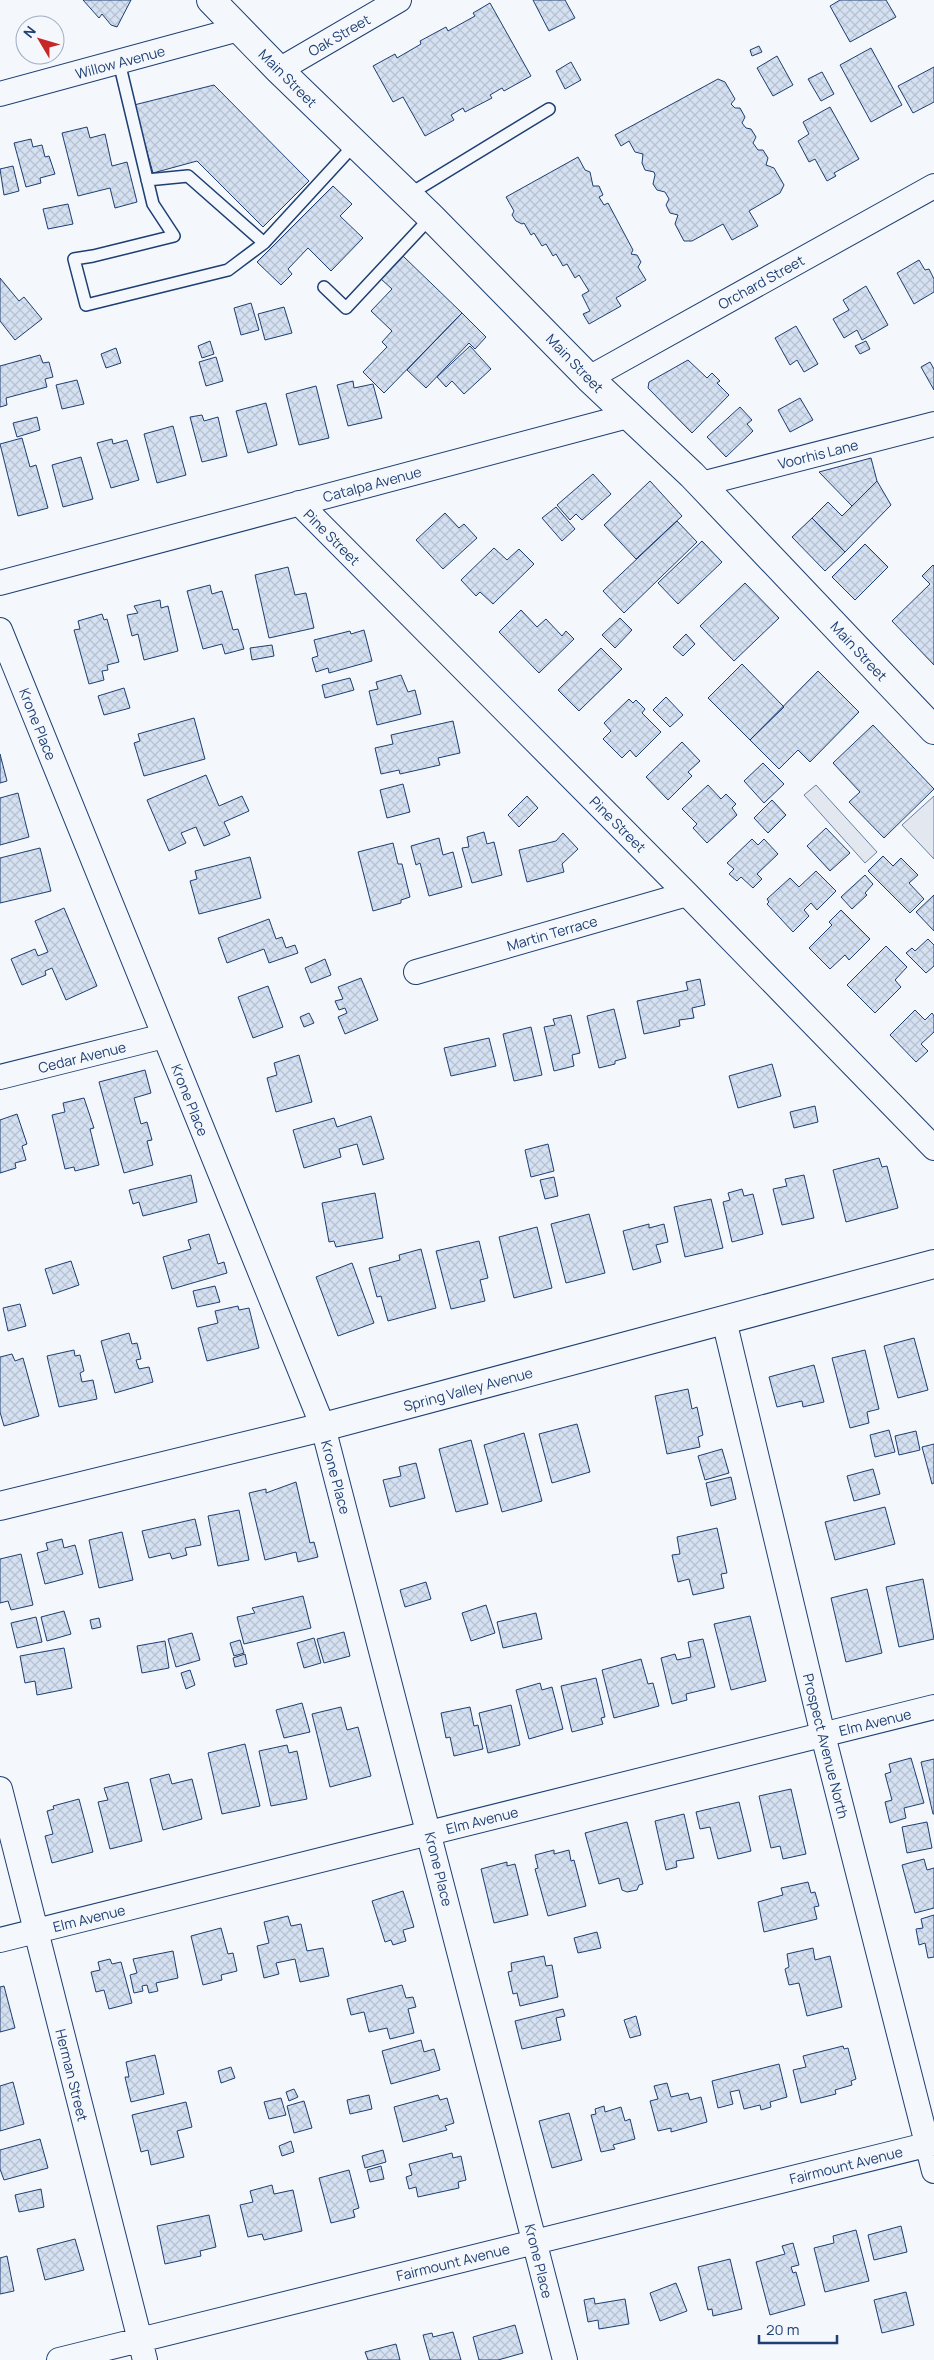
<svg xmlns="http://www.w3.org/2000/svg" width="934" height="2360" font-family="Manrope,sans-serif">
	<defs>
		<pattern id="building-cross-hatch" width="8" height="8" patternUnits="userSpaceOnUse" patternTransform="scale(1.25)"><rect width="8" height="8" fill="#d5e0f0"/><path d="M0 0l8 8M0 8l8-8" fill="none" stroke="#b6c1d1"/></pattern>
	</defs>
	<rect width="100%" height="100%" fill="#f4f7fb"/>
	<path fill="#e3e8f0" stroke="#687fa3" d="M816,785L877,852L865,863L804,795Z
		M934,796V859L902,825Z"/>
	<path fill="url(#building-cross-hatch)" stroke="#1d3f73" d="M83,0H131L117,27L111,25L102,14L99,18Z
		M533,0H565L575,18L549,31Z
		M840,0H886L896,17L850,42L830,6Z
		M490,3L531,76L504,91L502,88L490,95L492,98L465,112L463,108L451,115L454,120L425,136L403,97L393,102L373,66L395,54L397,58L421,44L420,41L446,27L448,31L475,16L473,13Z
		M759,46L762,52L752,56L750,50Z
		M871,48L902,105L871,122L840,65Z
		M777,56L793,85L773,96L757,68Z
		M571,62L581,80L565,89L556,71Z
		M934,67V102L913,113L898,86Z
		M822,72L834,94L821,101L808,79Z
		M718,79L725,82L735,99L731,104L735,108H740L745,117L742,123L746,128L751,129L756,137L753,143L758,150H763L768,158L766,165L774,168L784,185L780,193L749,211L758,226L732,240L723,224L692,241H684L675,224L678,215L670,213L666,205L669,199L665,192L657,190L653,184L655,175L654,172L645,170L642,163L643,154L635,152L629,141L621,146L615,135Z
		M214,85L309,181L263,227L197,161L153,173L134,105Z
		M830,107L859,159L834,173L836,176L827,181L815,159L809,162L798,141L809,134L803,122Z
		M87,127L90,138L105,134L112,166L127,162L137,202L115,208L110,188L78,196L62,133Z
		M31,139L33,147L42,145L45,157L49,156L55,174L40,178L41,183L26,187L14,143Z
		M578,157L585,170L590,172L593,186H599L603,195L599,197L604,205L608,203L633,250L631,254L637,255L641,262L638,267L646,280L616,298L621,306L589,324L583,314L590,311L582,295L589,291L579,275L575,278L567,264L563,266L556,254L553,256L546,244L542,246L534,233L531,235L524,223L522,224L516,221L512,215L514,211L506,197Z
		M13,166L19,191L4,195L0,169Z
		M333,186L352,204L340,216L363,238L331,271L308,248L288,269L292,274L281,285L257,262Z
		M68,204L73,224L48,229L43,209Z
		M403,256L462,313L384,393L363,372L387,347L382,342L392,331L371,311L392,289L381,279Z
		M919,260L925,270L929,269L934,279V292L914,304L897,273Z
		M0,278L19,301L24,297L42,319L15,340L0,321Z
		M866,286L888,325L862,340L857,330L844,338L833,319L849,310L843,300Z
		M251,303L259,330L241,335L234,308Z
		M284,307L292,333L265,340L258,314Z
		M462,313L486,337L475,349L469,343L426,388L407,370Z
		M796,326L818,364L804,372L797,360L790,365L775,338Z
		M210,341L214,354L202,358L198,346Z
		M866,341L870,349L860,354L855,346Z
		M470,346L491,369L464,394L452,381L446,387L437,377Z
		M116,348L121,363L106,368L101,354Z
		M40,355L43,363L49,362L53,377L45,379L47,387L6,398L7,405L0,407V366Z
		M216,357L223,381L206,386L199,362Z
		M688,360L707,378L712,373L720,381L717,383L729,395L692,433L648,388L649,382Z
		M930,362L934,369V390L921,367Z
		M77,380L84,404L62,409L56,385Z
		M353,381L354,388L373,384L382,418L348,426L337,385Z
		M316,386L329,438L299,445L286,394Z
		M800,398L813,420L790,432L778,410Z
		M266,403L277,445L248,453L236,411Z
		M740,407L752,420L747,424L753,431L726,457L707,437Z
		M202,415L204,421L218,417L227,456L202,462L190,417Z
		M37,417L40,430L17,437L13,423Z
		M173,426L186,475L157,483L144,434Z
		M22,438L30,467L36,465L48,508L18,516L0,444Z
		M112,439L113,444L127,440L139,480L111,488L97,443Z
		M81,457L93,499L63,507L52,465Z
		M871,458L877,481L852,506L819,472Z
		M593,474L611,494L582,520L576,514L570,520L557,505Z
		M650,481L682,516L636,559L604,525Z
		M877,481L891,505L845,552L812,518L828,502L842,516Z
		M556,507L575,529L562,541L542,518Z
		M445,513L459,528L464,524L477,538L443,569L416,540Z
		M812,518L845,552L825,571L792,537Z
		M677,521L697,542L624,613L603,591Z
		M702,541L722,562L678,604L658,583Z
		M865,544L888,567L855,600L832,577Z
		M494,548L507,560L519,549L534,564L493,604L480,592L476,596L461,580Z
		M933,565L934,566V665L892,621L930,584L922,576Z
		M288,567L295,595L306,593L314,628L269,638L255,575Z
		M745,583L779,618L734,661L700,626Z
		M210,585L212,594L222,591L233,630L238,629L244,649L225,654L222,644L203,649L187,591Z
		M160,600L161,608L168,606L178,651L144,660L138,634L132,636L127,615L138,613L134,606Z
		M521,610L537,627L546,619L562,636L566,631L574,639L539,673L499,632Z
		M102,614L104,620L107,619L119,662L107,665L108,670L102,671L104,680L89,684L74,630L80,629L78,621Z
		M620,618L632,630L615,648L602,635Z
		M364,630L372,661L329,673L328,668L316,672L312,658L318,656L314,640L350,631L351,634Z
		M686,634L695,644L683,656L673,647Z
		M272,645L274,656L252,660L250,648Z
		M601,648L622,669L579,711L558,690Z
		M742,664L784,707L750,740L708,698Z
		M818,671L859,712L810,762L798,750L779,769L750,740Z
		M401,675L408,692L415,690L421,714L377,725L369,691L378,689L376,682Z
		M350,678L354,690L325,698L322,685Z
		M124,688L130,708L104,715L98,696Z
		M666,697L683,715L670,727L653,710Z
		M629,699L633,703L636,700L645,709L642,713L661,732L636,757L630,750L622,758L603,739L611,731L604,723Z
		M194,718L205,759L144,776L134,743L140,741L138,734Z
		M453,721L460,753L438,758L440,765L400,774L399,770L381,774L375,748L393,744L391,735Z
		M873,725L934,789L884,838L849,802L860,792L833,763Z
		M682,742L700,761L688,772L692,776L668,800L646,777Z
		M0,754L7,781L0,783Z
		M763,763L784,784L764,803L744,781Z
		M206,775L219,806L242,796L249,811L224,822L230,835L204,846L196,827L181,833L186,843L169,851L147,800Z
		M403,784L410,812L387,818L380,790Z
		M708,785L721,799L726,794L736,804L732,808L737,815L707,843L693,828L697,824L682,809Z
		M18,793L29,837L0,845V798Z
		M527,796L538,808L519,827L508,815Z
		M772,800L786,815L768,833L754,818Z
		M826,828L850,853L830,871L807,846Z
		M484,832L487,844L494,842L502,875L472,883L462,848L469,847L467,837Z
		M563,833L578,849L562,864L564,872L527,882L519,850L556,841Z
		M439,838L443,855L453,852L462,887L429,896L420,863L416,865L411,846Z
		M752,839L758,845L764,839L778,854L757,874L762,879L753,888L741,877L737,881L729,874L734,869L727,863Z
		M393,843L398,864H402L410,897L401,900V903L373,911L358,852Z
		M40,848L51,891L0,903V858Z
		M883,856L893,866L901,858L918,875L909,883L924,899L910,913L868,871Z
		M250,857L261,898L199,914L190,881L197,879L195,871Z
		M816,871L836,891L817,910L811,903L804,910L809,916L793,932L767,904L769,902L767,899L790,878L799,887Z
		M865,875L873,884L865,893L867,895L852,909L841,897Z
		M934,895V931L916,912Z
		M64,908L97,986L66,1000L52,968L45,971L46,975L22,985L11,959L35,949L38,956L48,952L35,921Z
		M841,910L870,939L849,960L845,955L830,969L809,948L832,925L829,922Z
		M269,919L276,939L282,937L286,948L295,945L298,953L269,963L264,949L227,963L218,938Z
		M928,939L934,945V966L926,973L906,953L912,948L915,951Z
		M886,946L907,967L895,980L901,987L875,1013L847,985Z
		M325,959L331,975L311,983L305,968Z
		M361,978L378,1020L345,1034L338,1017L347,1013L345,1008L339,1010L335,1001L343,999L338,987Z
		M700,979L705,1005L692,1008L694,1018L679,1020L680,1026L644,1034L637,1001L688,990L686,982Z
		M268,986L283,1027L253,1038L238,997Z
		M614,1009L626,1058L615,1061V1064L599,1068L587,1016Z
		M915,1010L925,1020L932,1013L934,1016V1032L921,1044L928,1051L916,1062L890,1035Z
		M309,1013L314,1023L304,1027L300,1017Z
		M571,1015L580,1053L572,1055L574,1066L554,1071L544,1027L555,1025L553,1019Z
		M531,1027L542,1075L514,1081L503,1034Z
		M489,1038L496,1066L451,1076L444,1048Z
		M299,1055L312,1102L276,1112L267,1078L277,1075L274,1063Z
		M772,1064L781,1096L738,1108L729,1076Z
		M145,1070L151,1093L134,1098L141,1124L147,1122L152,1140L147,1141L153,1165L124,1173L99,1082Z
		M84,1098L94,1128L90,1129L99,1165L75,1171L74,1167L65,1169L52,1115L65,1112L63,1103Z
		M815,1106L818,1122L794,1128L790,1112Z
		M17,1114L27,1144L22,1146L26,1160L15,1163L16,1168L0,1173V1120Z
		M371,1116L384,1159L363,1165L357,1144L339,1149L341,1157L304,1168L293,1130L334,1118L337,1127Z
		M548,1144L554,1171L531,1177L525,1150Z
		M879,1158L882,1167L887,1166L898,1208L846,1222L833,1170Z
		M191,1175L197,1202L143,1216L139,1202L133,1204L129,1190Z
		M804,1175L814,1218L782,1225L773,1189L787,1186L785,1179Z
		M554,1177L558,1196L545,1199L540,1180Z
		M742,1189L744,1196L753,1194L763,1234L732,1242L723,1202L730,1200L728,1193Z
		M375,1193L383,1238L336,1247L334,1241L329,1242L322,1203Z
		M711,1199L723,1248L685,1257L674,1207Z
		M589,1214L605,1273L566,1283L551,1224Z
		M649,1224V1228L664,1224L668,1242L656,1245L661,1262L633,1270L623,1231Z
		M537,1227L552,1288L514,1298L499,1237Z
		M209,1234L218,1264L224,1262L227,1273L172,1289L163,1257L191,1249L188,1240Z
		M479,1241L488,1278L480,1280L485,1301L451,1309L436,1251Z
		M421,1249L436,1308L388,1321L381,1296L377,1297L369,1268L400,1260L399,1255Z
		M71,1261L79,1285L53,1294L45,1269Z
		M352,1263L374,1323L338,1336L316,1277Z
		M215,1286L220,1302L197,1307L193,1291Z
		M20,1304L26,1326L8,1331L3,1308Z
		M238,1306L239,1310L249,1308L259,1348L207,1361L198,1328L218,1323L215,1311Z
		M129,1333L132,1344L137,1343L141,1359L136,1360L139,1369L149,1367L153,1382L115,1393L101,1341Z
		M914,1338L928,1390L898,1398L884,1346Z
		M74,1350L75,1356L80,1355L84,1371L80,1373L82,1382L93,1380L97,1399L59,1407L47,1356Z
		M865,1350L879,1409L867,1412L869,1423L850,1428L832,1358Z
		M12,1354L15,1361L23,1358L39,1416L4,1426L0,1412V1357Z
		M814,1365L824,1402L803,1407L802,1401L777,1407L769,1377Z
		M688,1389L692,1409L697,1407L703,1435L698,1437L700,1447L667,1454L655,1396Z
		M577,1424L590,1472L552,1483L539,1434Z
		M889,1430L895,1452L875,1457L870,1435Z
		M916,1431L920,1450L899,1455L895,1436Z
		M524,1433L542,1501L502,1512L484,1445Z
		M471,1440L488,1504L456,1512L439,1449Z
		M934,1444V1483L932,1484L922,1447Z
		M722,1449L729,1473L705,1480L698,1456Z
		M416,1463L425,1498L390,1507L383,1480L401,1476L399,1467Z
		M873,1469L880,1494L854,1501L847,1476Z
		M731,1477L736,1499L711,1506L706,1483Z
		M296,1482L310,1543L314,1542L318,1557L298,1562L296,1552L265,1560L249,1493L266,1489V1493Z
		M885,1507L895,1544L835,1560L825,1522Z
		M239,1510L249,1560L218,1566L208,1516Z
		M195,1519L201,1545L185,1548L187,1555L172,1559L170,1553L149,1558L142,1531Z
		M717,1528L727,1573L721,1574L724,1588L693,1595L689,1579L678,1582L672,1555L680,1554L677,1537Z
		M122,1532L133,1580L99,1588L89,1540Z
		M62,1539L64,1548L75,1545L83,1574L45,1584L37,1553L48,1550L46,1543Z
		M21,1554L33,1605L11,1610L8,1601L0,1603V1559Z
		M923,1579L934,1639L899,1647L886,1587Z
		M426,1582L431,1599L405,1607L400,1590Z
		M867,1589L882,1653L846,1662L831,1598Z
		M303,1596L311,1628L244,1644L237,1617L255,1613L252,1608Z
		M486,1605L495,1633L471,1641L462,1613Z
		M64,1611L71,1634L47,1641L41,1617Z
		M536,1613L542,1639L503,1648L497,1622Z
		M750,1616L766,1681L731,1690L714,1624Z
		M36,1617L42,1642L17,1648L11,1623Z
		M99,1618L101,1627L92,1629L90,1620Z
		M344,1632L350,1656L324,1663L317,1639Z
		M192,1633L200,1660L176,1667L168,1639Z
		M314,1638L321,1663L304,1668L297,1643Z
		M703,1639L715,1687L686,1694L687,1700L672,1704L661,1658L675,1654L677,1660L691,1657L688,1642Z
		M240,1640L244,1653L234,1656L230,1643Z
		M165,1641L169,1668L142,1673L137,1646Z
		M64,1648L72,1688L37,1695L35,1681L25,1683L20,1656Z
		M245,1654L247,1664L235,1667L233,1658Z
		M641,1659L648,1684L653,1683L659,1706L614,1718L602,1670Z
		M190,1670L195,1685L186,1689L181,1673Z
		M596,1678L605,1717L601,1718L603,1724L572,1732L561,1686Z
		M540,1683L542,1690L552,1687L563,1729L529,1739L516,1690Z
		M302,1703L310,1732L284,1738L276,1710Z
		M511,1705L520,1745L488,1753L479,1713Z
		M341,1707L347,1730L358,1727L371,1776L330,1787L312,1714Z
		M470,1707L474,1726L478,1725L483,1749L454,1756L450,1737L446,1738L441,1713Z
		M245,1744L260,1806L222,1814L208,1753Z
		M287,1745L289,1753L297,1751L307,1799L271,1806L259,1751Z
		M911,1758L924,1803L904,1808L906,1818L890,1823L885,1802L892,1800L885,1774L891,1772L889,1764Z
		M934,1759V1814H933L921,1762Z
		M169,1774L172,1784L192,1779L202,1819L163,1830L150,1779Z
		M128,1782L142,1841L110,1849L98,1802L108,1800L104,1788Z
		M791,1789L806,1854L783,1859L780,1846L771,1848L759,1796Z
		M79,1799L93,1852L52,1863L45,1836L53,1834L47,1811L54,1809L53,1806Z
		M739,1802L751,1851L718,1859L710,1827L700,1829L696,1812Z
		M684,1814L694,1858L676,1861L677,1867L666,1870L655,1821Z
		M627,1822L643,1884L639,1885L637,1890L627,1892L622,1890L619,1878L599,1884L585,1833Z
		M927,1822L932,1848L907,1853L902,1827Z
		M554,1850V1854L569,1850L571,1861L574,1860L586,1906L548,1916L535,1869L538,1868L535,1855Z
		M924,1859L927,1870L934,1868V1908L915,1913L902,1865Z
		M507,1862V1866L515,1864L528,1915L494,1923L481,1869Z
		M808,1882L811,1893L815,1892L819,1906L814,1907L817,1919L764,1932L758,1902L783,1895L781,1888Z
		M403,1891L414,1927L403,1930L406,1941L393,1945L391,1940L385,1942L372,1901Z
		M934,1915V1957L928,1958L925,1943L919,1945L916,1929L923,1928L921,1919Z
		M288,1916L291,1926L301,1924L307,1951L323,1948L329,1976L300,1982L295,1959L276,1963L279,1974L264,1978L257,1946L269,1943L264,1922Z
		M221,1928L228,1954L233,1953L237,1971L221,1975L222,1980L203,1985L191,1936Z
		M597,1932L601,1948L578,1953L574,1938Z
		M813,1948L815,1960L830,1956L842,2007L807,2016L799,1983L789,1985L785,1969L789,1967L787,1954Z
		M173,1951L178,1978L156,1983L158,1991L149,1993L147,1985L142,1986L143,1991L134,1993L130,1975L137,1973L133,1959Z
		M544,1956L546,1966L552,1965L558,1997L520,2006L517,1993L513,1994L508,1972L512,1971L511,1963Z
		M110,1959L112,1964L121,1962L132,2003L109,2009L104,1990L96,1992L91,1972L100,1970L98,1962Z
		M402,1985L406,1998L413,1997L416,2007L408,2009L414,2033L390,2039L387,2028L369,2032L364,2012L351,2015L347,1999Z
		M4,1986L15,2028L0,2032V1987Z
		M563,2009L565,2016L556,2018L561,2040L522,2049L515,2021Z
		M636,2016L641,2035L630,2038L624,2020Z
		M421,2040L424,2052L434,2049L440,2070L391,2084L382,2051Z
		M843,2046L844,2049L848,2048L856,2079L851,2081L852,2085L835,2090L836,2094L801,2103L793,2070L806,2067L803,2056Z
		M155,2055L164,2094L131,2102L125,2077H129L126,2062Z
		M779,2064L787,2097L770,2102L771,2107L761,2110L760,2105L744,2109L739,2090L730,2092L733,2104L718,2108L712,2081Z
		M231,2067L235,2078L221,2083L218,2071Z
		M13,2082L24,2124L0,2131V2086Z
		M667,2083L671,2097L688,2093L690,2100L701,2097L707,2122L671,2132V2128L658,2131L650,2101L658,2099L654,2086Z
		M294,2089L298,2097L289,2101L286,2092Z
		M369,2095L372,2109L350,2114L347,2100Z
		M438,2095L440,2100L447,2098L454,2123L445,2126L447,2130L403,2142L394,2107Z
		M281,2098L286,2115L269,2119L264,2102Z
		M304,2101L312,2128L294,2133L287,2106Z
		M186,2102L192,2127L177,2131L184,2157L151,2165L148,2150L141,2152L132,2115Z
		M604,2106L605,2112L621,2107L625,2121L630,2119L635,2139L613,2145L615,2149L601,2152L591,2115L596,2114L595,2109Z
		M569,2113L582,2160L552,2168L539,2121Z
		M40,2139L48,2168L4,2180L0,2169V2150Z
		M291,2141L294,2152L282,2156L279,2146Z
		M383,2150L386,2162L365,2168L362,2156Z
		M452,2153L453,2158L461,2156L466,2180L458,2182L459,2188L418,2197L416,2187L409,2189L406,2177L412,2175L409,2164Z
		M381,2166L384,2179L370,2182L367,2170Z
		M349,2170L359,2208L353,2210L355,2217L331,2223L319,2178Z
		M272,2185L274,2194L293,2190L302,2231L264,2240L262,2234L248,2237L240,2205L253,2202L250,2191Z
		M41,2189L44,2207L19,2212L15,2195Z
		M209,2215L216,2247L200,2251L201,2256L165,2264L157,2226Z
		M901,2226L907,2252L874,2260L868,2235Z
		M856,2230L869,2281L825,2292L814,2248L834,2243L833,2236Z
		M75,2239L84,2270L45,2280L37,2249Z
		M793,2243L799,2265L791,2267L793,2273L796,2272L805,2305L770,2315L756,2262L785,2254L782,2246Z
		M7,2256L14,2291L0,2294V2258Z
		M730,2259L742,2309L713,2316L712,2309L708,2310L698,2267Z
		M676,2283L687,2311L660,2321L650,2293Z
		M906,2292L914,2325L882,2333L874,2300Z
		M594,2298L595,2304L625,2299L629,2324L599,2329L598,2320L588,2322L584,2300Z
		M515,2325L523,2353L498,2360H479L473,2337Z
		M453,2332L461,2360H430L423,2335L432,2333L433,2337Z
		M396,2344L400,2360H368L365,2352Z"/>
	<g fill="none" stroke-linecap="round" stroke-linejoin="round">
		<defs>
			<path id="lane" d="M119,62L153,204L174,236L93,256L74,259L86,305L228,270L264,243
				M147,180L188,176L264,243L355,144
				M408,195L549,109
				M324,287L346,308L431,217"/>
			<path id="street" d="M279,70L399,0
				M0,94L239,29
				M589,378L934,186
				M701,484L934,424
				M299,503L687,894L934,1148
				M0,583L628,416
				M0,630L323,1427L565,2360
				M416,972L687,894
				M0,1077L164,1036
				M724,1320L823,1735L934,2171
				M0,1789L145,2360
				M0,1940L934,1707
				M59,2360L934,2143"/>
			<path id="secondary" d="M211,0L279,70L431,217L589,378L692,475L934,730
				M0,1506L323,1427L934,1264"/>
		</defs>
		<use href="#lane" stroke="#1d3f73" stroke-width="14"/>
		<use href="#street" stroke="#1d3f73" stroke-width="26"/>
		<use href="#secondary" stroke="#1d3f73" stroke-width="30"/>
		<use href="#lane" stroke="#f4f7fb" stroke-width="11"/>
		<use href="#street" stroke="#f4f7fb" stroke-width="24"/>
		<use href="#secondary" stroke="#f4f7fb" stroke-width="28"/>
	</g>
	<g text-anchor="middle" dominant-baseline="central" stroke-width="4" stroke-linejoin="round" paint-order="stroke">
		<g font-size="14" fill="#1d3f73" stroke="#f4f7fb">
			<text transform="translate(339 35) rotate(-30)">Oak Street</text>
			<text transform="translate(120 62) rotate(-15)">Willow Avenue</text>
			<text transform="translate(288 78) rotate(45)">Main Street</text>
			<text transform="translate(761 282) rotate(-29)">Orchard Street</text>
			<text transform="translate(575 363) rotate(46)">Main Street</text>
			<text transform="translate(818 454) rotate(-14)">Voorhis Lane</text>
			<text transform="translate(372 484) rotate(-15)">Catalpa Avenue</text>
			<text transform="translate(332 537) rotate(45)">Pine Street</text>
			<text transform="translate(859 651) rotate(47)">Main Street</text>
			<text transform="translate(38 724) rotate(68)">Krone Place</text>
			<text transform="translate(618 824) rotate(45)">Pine Street</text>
			<text transform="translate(552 933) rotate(-16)">Martin Terrace</text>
			<text transform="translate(82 1057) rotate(-14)">Cedar Avenue</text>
			<text transform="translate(190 1100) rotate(68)">Krone Place</text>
			<text transform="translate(468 1389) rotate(-15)">Spring Valley Avenue</text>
			<text transform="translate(336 1477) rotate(75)">Krone Place</text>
			<text transform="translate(875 1722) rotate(-14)">Elm Avenue</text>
			<text transform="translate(826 1746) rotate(76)">Prospect Avenue North</text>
			<text transform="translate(482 1820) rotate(-14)">Elm Avenue</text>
			<text transform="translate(439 1869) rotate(76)">Krone Place</text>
			<text transform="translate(89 1918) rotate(-14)">Elm Avenue</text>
			<text transform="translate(72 2075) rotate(76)">Herman Street</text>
			<text transform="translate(846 2165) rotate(-14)">Fairmount Avenue</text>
			<text transform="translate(539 2261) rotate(76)">Krone Place</text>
			<text transform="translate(453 2262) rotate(-14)">Fairmount Avenue</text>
		</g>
	</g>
	<g transform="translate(40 40) rotate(308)"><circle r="24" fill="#f4f7fb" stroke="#9eadc5"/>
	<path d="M0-4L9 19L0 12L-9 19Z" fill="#c62828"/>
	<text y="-8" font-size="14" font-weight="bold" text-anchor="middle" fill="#1d3f73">N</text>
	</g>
	<path d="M759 2335v8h78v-8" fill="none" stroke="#1d3f73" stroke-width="2.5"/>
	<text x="766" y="2335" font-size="15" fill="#1d3f73" stroke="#f4f7fb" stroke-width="4" paint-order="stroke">20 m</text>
</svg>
